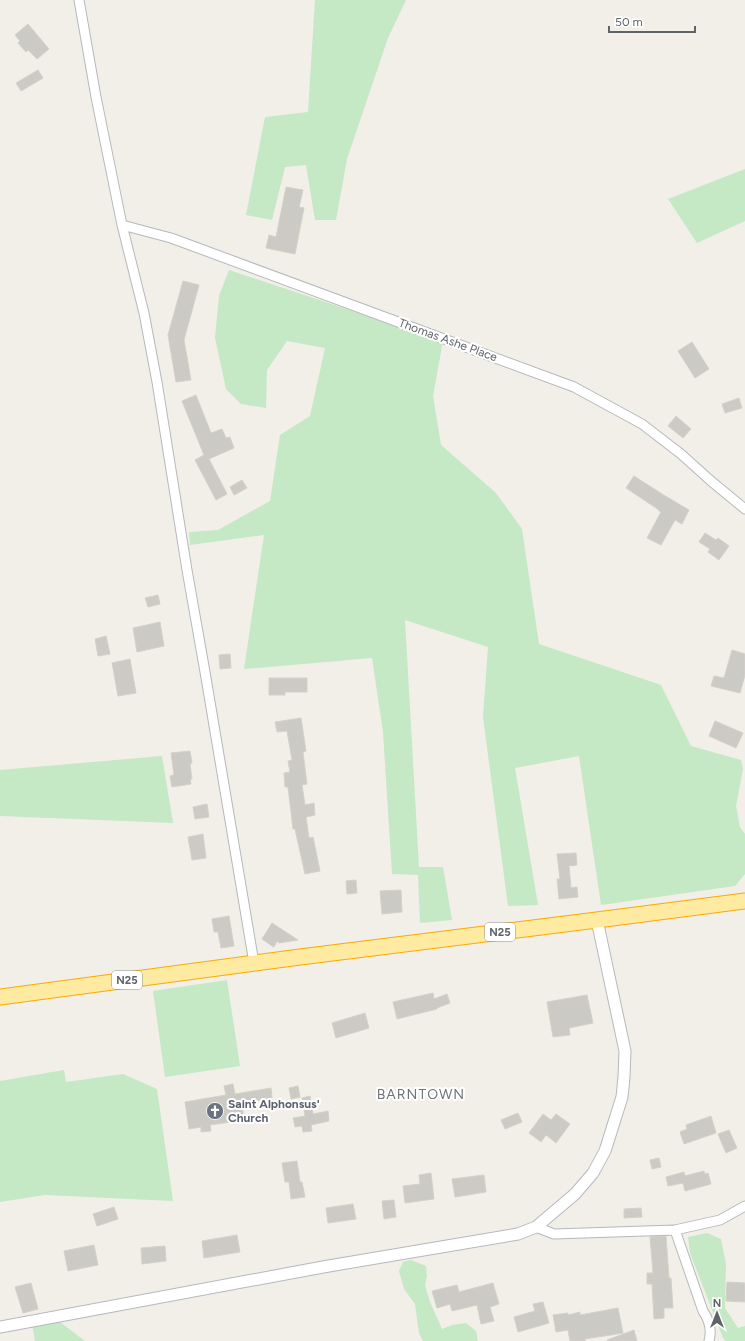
<svg xmlns="http://www.w3.org/2000/svg" width="745" height="1341" font-family="Figtree,sans-serif">
	<rect width="100%" height="100%" fill="#f1efe8"/>
	<path fill="#c5e8c5" d="M315,0H406L388,38L347,159L336,220H315L306,165L285,167L272,220L246,215L265,117L308,112Z
		M745,169V221L697,243L668,199Z
		M229,270L443,341L433,396L441,445L496,493L522,529L539,644L661,685L691,746L741,760L743,769L736,806L740,827L745,834V874L735,886L601,905L579,756L515,768L538,905L508,906L483,717L488,647L405,620L419,867H443L452,920L420,923L418,875L392,874L383,732L372,658L244,669L264,535L190,545L189,532L218,530L270,501L280,435L310,416L325,348L287,341L267,370L266,408L241,404L226,389L215,338L219,296Z
		M162,756L173,823L0,816V770Z
		M227,980L240,1066L165,1077L153,991Z
		M64,1070L66,1082L123,1074L157,1089L173,1201L45,1195L0,1202V1081Z
		M707,1233L721,1239L726,1264L725,1308L738,1328L745,1326V1341H726L723,1338L690,1253L688,1237Z
		M411,1260L426,1266L427,1276L425,1285L430,1302L442,1329L452,1325L466,1323L476,1331L478,1341H423L419,1333L415,1304L404,1289L399,1271L403,1262Z
		M60,1322L85,1341H35L32,1324Z"/>
	<path fill="#cccac5" stroke="#d6d1c6" d="M28,24L49,49L37,59L28,50L26,52L18,43L20,41L15,35Z
		M38,70L43,78L21,91L16,83Z
		M286,187L303,190L299,207L304,208L295,254L266,248L269,235L276,237Z
		M183,281L199,285L184,340L191,380L176,382L168,335Z
		M692,342L709,369L695,378L678,351Z
		M196,395L211,433L222,429L226,438L230,437L234,448L209,459L227,494L216,500L195,460L204,455L182,401Z
		M739,398L742,408L725,413L722,404Z
		M676,416L691,429L683,438L668,426Z
		M634,476L662,494L689,510L682,524L675,520L661,545L647,538L661,512L659,511V510L626,488Z
		M242,480L247,488L234,495L230,487Z
		M705,533L716,540L718,538L729,546L719,560L708,552L710,549L699,542Z
		M158,595L160,604L148,607L145,598Z
		M160,622L164,646L137,652L133,628Z
		M106,636L110,654L98,656L95,639Z
		M732,650L745,654V675L740,693L711,686L714,676L724,678Z
		M230,654L231,668L220,669L219,655Z
		M130,659L136,693L118,696L112,663Z
		M269,678H307V692H285V695H269Z
		M301,718L306,751L303,752L307,784L302,785L305,805L314,803L315,815L306,817L309,838L313,837L320,871L305,874L295,829H293L288,787H285L284,773L290,772L288,761L292,760L287,731L277,732L275,722Z
		M715,721L743,733L736,748L709,736Z
		M190,751L192,763L190,764L192,779H190L191,784L172,787L170,776L174,775L171,753Z
		M207,804L209,817L195,819L193,807Z
		M203,834L206,858L192,860L188,837Z
		M576,853L577,865L569,866L571,888L577,887L578,897L559,899L557,879H560L557,854Z
		M356,880L357,893L347,894L346,881Z
		M401,890L402,912L382,914L380,891Z
		M229,916L234,946L221,948L218,932H214L212,919Z
		M272,923L298,940L279,943L277,941L274,947L272,946L262,939Z
		M433,993L434,999L447,994L450,1003L437,1008V1009L397,1019L393,1002Z
		M587,995L593,1023L569,1028L570,1035L553,1037L547,1002Z
		M365,1013L369,1028L336,1038L332,1023Z
		M233,1084L235,1094L271,1088L272,1098L242,1103L244,1120L210,1125L211,1131L201,1132V1127L189,1129L185,1102L226,1095L224,1086Z
		M298,1086L300,1097L291,1099L289,1088Z
		M310,1096L313,1114L328,1111L329,1121L311,1125L312,1131L303,1132L302,1126L295,1127L293,1118L305,1116L302,1098Z
		M518,1113L522,1122L505,1129L501,1120Z
		M543,1114L551,1120L556,1114L570,1124L556,1143L546,1135L541,1142L529,1133Z
		M711,1116L716,1133L684,1144L680,1132L687,1129L686,1125Z
		M729,1130L737,1148L726,1153L718,1134Z
		M659,1158L661,1167L652,1169L650,1160Z
		M297,1161L300,1182H302L305,1197L291,1199L289,1182H285L282,1163Z
		M704,1171L705,1174L708,1173L711,1184L685,1191L683,1183L668,1186L666,1177L684,1172L685,1176Z
		M431,1173L434,1199L405,1203L403,1186L420,1184L419,1175Z
		M484,1175L486,1192L455,1197L452,1179Z
		M394,1200L396,1217L384,1219L382,1201Z
		M353,1204L356,1219L328,1223L326,1208Z
		M114,1207L118,1219L97,1226L93,1214Z
		M641,1208L642,1217L624,1218V1209Z
		M237,1235L240,1252L204,1258L202,1241Z
		M666,1236L669,1278H671L673,1308H664V1318L654,1319L652,1284H647V1273H653L650,1237Z
		M94,1245L98,1265L68,1271L64,1251Z
		M165,1246L166,1261L142,1264L141,1248Z
		M727,1282L745,1283V1302L726,1301Z
		M31,1283L38,1309L23,1313L15,1287Z
		M493,1283L499,1304L490,1307L494,1321L481,1324L477,1305L452,1311L450,1304L437,1308L432,1291L457,1285L459,1292Z
		M543,1302L549,1323L518,1332L514,1317L535,1311L533,1304Z
		M618,1308L623,1333L585,1339V1341H570L568,1330L556,1332L553,1315L568,1313V1315L580,1312V1315Z
		M634,1330L637,1341H608L607,1340Z"/>
	<g fill="none" stroke-linecap="round" stroke-linejoin="round">
		<defs>
			<path id="minor" d="M79,0L96,97L122,225L144,313L157,382L187,570L205,672L254,963
				M122,225L171,238L574,387L642,424L681,454L711,481L745,509
				M536,1227L554,1234L675,1230L720,1220L745,1206
				M675,1230L703,1311C710,1321 712,1330 709,1341"/>
			<path id="tertiary" d="M0,1327L323,1267L518,1234L536,1227L575,1194L593,1173L605,1151L622,1097L624,1077L625,1051L597,920"/>
			<path id="trunk" d="M0,997L300,957L597,920L745,901"/>
		</defs>
		<use href="#minor" stroke="#b5b8bc" stroke-width="11"/>
		<use href="#tertiary" stroke="#b5b8bc" stroke-width="13"/>
		<use href="#trunk" stroke="#f9ab00" stroke-width="17"/>
		<use href="#minor" stroke="#fff" stroke-width="9"/>
		<use href="#tertiary" stroke="#fff" stroke-width="11"/>
		<use href="#trunk" stroke="#feeaa1" stroke-width="15"/>
	</g>
	<defs>
		<symbol id="church-disc" viewBox="-11 -11 22 22"><circle r="9.5" fill="#6b7280" stroke="#fff"/><path d="M-1.2-6h2.4v3.5h3.3v2.4h-3.3V6h-2.4V-.1h-3.3v-2.4h3.3Z" fill="#fff"/></symbol>
	</defs>
	<g fill-rule="evenodd">
		<use href="#church-disc" x="205" y="1101" width="20" height="20"/>
	</g>
	<g text-anchor="middle" dominant-baseline="central" stroke-width="4" stroke-linejoin="round" paint-order="stroke">
		<g fill="#fff" stroke="#8f9295" stroke-width="1">
			<rect x="485" y="923" width="30" height="18" rx="3"/>
			<rect x="112" y="971" width="30" height="18" rx="3"/>
		</g>
		<g font-size="11" font-weight="bold" fill="#5f6368">
			<text x="500" y="932">N25</text>
			<text x="127" y="980">N25</text>
		</g>
		<g font-size="12" fill="#5f6368" stroke="#fff">
			<text transform="translate(448 340) rotate(20)">Thomas Ashe Place</text>
		</g>
		<g font-size="12" font-weight="bold" fill="#5b616d" stroke="#fff" text-anchor="start">
			<text x="228" y="1104">Saint Alphonsus'<tspan x="228" dy="14">Church</tspan></text>
		</g>
		<g font-size="14" letter-spacing="1" fill="#70757a" stroke="#fff">
			<text x="421" y="1094">BARNTOWN</text>
		</g>
	</g>
	<g transform="translate(717 1313)" stroke="#ffffff" stroke-width="3" paint-order="stroke">
	<path d="M0-3L7 15L0 10L-7 15Z" fill="#5f6368"/>
	<text y="-6" font-size="11" font-weight="bold" text-anchor="middle" fill="#5f6368">N</text>
	</g>
	<path d="M609 26v6h86v-6" fill="none" stroke="#5f6368" stroke-width="2"/>
	<text x="615" y="26" font-size="12" fill="#5f6368" stroke="#ffffff" stroke-width="3" paint-order="stroke">50 m</text>
</svg>
